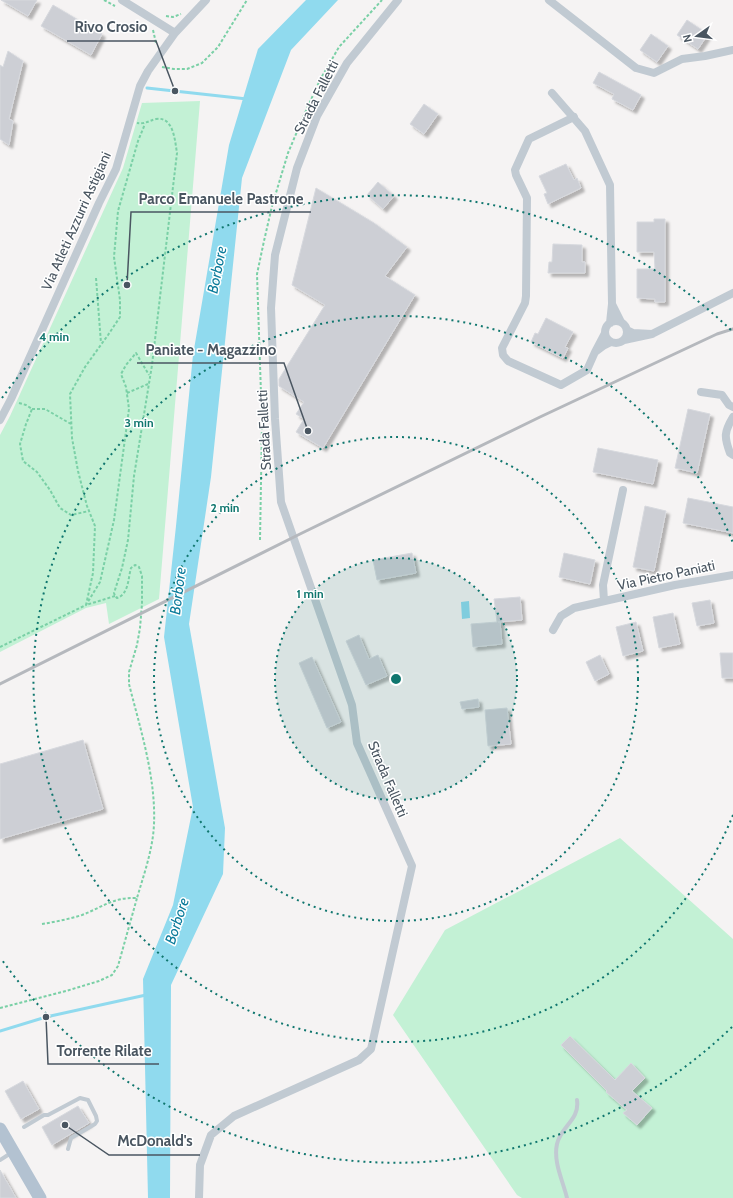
<svg xmlns="http://www.w3.org/2000/svg" width="733" height="1198" font-family="Cabin,sans-serif">
	<defs>
		<filter id="shadow"><feDropShadow dx="3.5" dy="3.5" stdDeviation="1" flood-color="#0004"/></filter>
	</defs>
	<rect width="100%" height="100%" fill="#f5f3f3"/>
	<path fill="#c3f1d5" d="M200,101L159,599L109,624L106,603L86,608L0,652V435L10,416L123,168L142,103Z
		M620,838L733,939V1198H522L517,1195L393,1015L445,930Z"/>
	<path fill="#90daee" d="M306,0H338L291,50L242,178L211,477L189,624L225,828L223,874L171,985L170,1198H148L143,979L173,905L193,807L164,637L176,526L193,355L229,145L258,49Z
		M469,601L470,618L462,619L461,602Z"/>
	<g fill="none" stroke-linecap="round" stroke-linejoin="round">
		<path stroke="#90daee" stroke-width="3" d="M147,88L247,99
			M0,1031L46,1017L146,995"/>
	</g>
	<path fill="#cdcfd5" stroke="#d7d9de" filter="url(#shadow)" d="M1,0H37L28,16Z
		M53,5L102,34L91,55L41,26Z
		M687,20L708,34L698,49L677,35Z
		M651,34L668,46L657,62L640,50Z
		M8,51L23,61L9,119L13,121L9,145L0,139V65L3,67Z
		M599,72L641,95L633,110L612,99L614,94L593,83Z
		M424,104L438,114L424,134L410,124Z
		M566,164L574,180L577,178L581,188L548,204L544,194L547,193L539,176Z
		M378,182L394,196L383,209L367,195Z
		M316,188L374,223L407,247L385,276L415,295L323,448L296,432L304,419L296,414L304,402L279,386V379L325,305L292,285Z
		M654,219H665V302H655V299L637,298V269H655L654,252H637V222H654Z
		M553,244L582,245V262H585V273H548L549,262H552Z
		M546,318L573,332L565,347L568,348L563,358L531,342L535,333L538,334Z
		M688,409L710,414L697,473L675,468Z
		M598,448L658,460L653,484L593,472Z
		M688,498L733,507V533L683,523Z
		M645,506L666,511L654,571L633,567Z
		M412,553L416,573L377,580L373,560Z
		M564,553L595,560L590,584L559,577Z
		M520,597L522,620L498,622H500L502,644L473,647L471,624L497,622L494,599Z
		M710,600L714,623L697,626L692,603Z
		M673,613L680,644L659,648L653,617Z
		M636,622L643,651L623,656L616,627Z
		M359,635L369,659L378,655L387,676L366,685L346,641Z
		M720,653H733V678H722Z
		M600,655L609,674L595,681L586,662Z
		M312,657L341,722L327,728L299,663Z
		M478,699L479,707L462,709L460,702Z
		M507,708L511,744L488,746L485,710Z
		M83,740L103,809L0,839V764Z
		M570,1036L615,1080L631,1063L645,1078L632,1091L652,1108L637,1125L623,1113L627,1110L606,1092L607,1091L561,1045Z
		M23,1081L39,1109L21,1119L5,1091Z
		M78,1106L89,1123L52,1145L42,1127Z
		M0,1170L11,1189L16,1198H0Z"/>
	<g fill="none" stroke-linecap="round" stroke-linejoin="round">
		<path stroke="#7ad0a6" stroke-width="2" stroke-dasharray="3 2" stroke-linecap="butt" d="M104,0L115,6
			M166,16L173,17L181,14
			M153,30L156,43
			M162,67L174,69H187L202,63L218,47L247,0
			M96,278L101,343
			M127,393L148,384
			M19,403L26,405L32,409L26,424L20,444L23,461L37,472L50,490L60,508L71,515L89,511
			M32,409H45L71,424
			M260,540L262,424L257,274L264,241L272,206L288,153L304,115L320,80L339,47L382,0
			M115,596L86,605L93,573L95,526L87,506L78,471L72,438L70,394L85,367L108,335L120,317V300L114,257L118,211L138,141L145,124
			M0,647L86,605L100,582L114,520L129,409L126,387L121,374L126,365L136,353L149,375
			M42,924C55,922 69,919 82,915C103,907 113,897 137,898C144,874 153,849 154,824C156,777 140,728 129,684V672L137,645L140,628L142,604V576L139,567L135,565L131,568C128,578 129,594 117,598L115,596L114,593L122,568L128,540L134,476L152,365L177,153C175,142 174,116 156,119C148,121 146,124 137,123
			M0,1008L66,991L99,981L112,975L118,966L137,898"/>
		<path stroke="#c1cad2" stroke-width="4" d="M24,1127L44,1115H48L80,1098L88,1100L96,1116L97,1121L95,1124L71,1138L68,1149
			M0,1160L11,1153
			M567,1198C563,1181 553,1162 557,1144C561,1126 580,1120 577,1100"/>
		<path stroke="#c1cad2" stroke-width="8" d="M122,0L175,33
			M549,0L636,68L654,73L682,59L705,56L733,50
			M552,93L585,131L610,185L612,304
			M574,117L529,139L515,170L516,175L527,198L526,296L525,303L502,348L503,355L508,361L561,385L587,370L595,352
			M605 332a11 11 0 1 1 22 0a11 11 0 1 1-22 0Z
			M610,323L612,304L621,322
			M605,333L595,352L603,346L611,342
			M652,334L733,293
			M624,340L652,334L633,333L627,330
			M701,392L722,395L729,405L733,407
			M733,417C724,432 724,437 730,453L733,455
			M0,420L11,399L99,203L116,169L140,86L148,71L175,33L206,0
			M604,601L603,585L623,490
			M553,630L561,616L574,608L675,585L733,575
			M199,1198L200,1165L211,1135L234,1116L359,1060L371,1049L412,866L357,743L352,705L281,502L275,419L271,308L275,255L297,168L317,116L347,63L398,0"/>
		<path stroke="#b3c2d1" stroke-width="13" d="M0,1129L40,1198"/>
		<path stroke="#b5b8bd" stroke-width="3" d="M0,684L300,534L540,417L717,334L733,329"/>
	</g>
	<circle cx="396" cy="679" r="121" fill="#0f766e" fill-opacity=".12"/>
	<g fill="none" stroke="#0f766e" stroke-width="2" stroke-dasharray="2 4">
		<circle cx="396" cy="679" r="121"/>
		<circle cx="396" cy="679" r="242"/>
		<path d="M733 815A363 363 0 1 1 733 543"/>
		<path d="M732 1027A484 484 0 0 1 2 960M2 398A484 484 0 0 1 732 331"/>
	</g>
	<g text-anchor="middle" dominant-baseline="central" stroke-width="3" stroke-linejoin="round" paint-order="stroke">
		<g font-size="14" fill="#4a5661" stroke="#fff">
			<text transform="translate(316 97) rotate(-63)">Strada Falletti</text>
			<text transform="translate(76 221) rotate(-66)">Via Atleti Azzurri Astigiani</text>
			<text transform="translate(264 430) rotate(-93)">Strada Falletti</text>
			<text transform="translate(666 575) rotate(-12)">Via Pietro Paniati</text>
			<text transform="translate(388 779) rotate(67)">Strada Falletti</text>
		</g>
		<g font-size="15" font-style="italic" fill="#0c7c9b" stroke="#fff">
			<text transform="translate(217 270) rotate(-79)">Borbore</text>
			<text transform="translate(178 591) rotate(-83)">Borbore</text>
			<text transform="translate(177 921) rotate(-72)">Borbore</text>
		</g>
	</g>
	<circle cx="396" cy="679" r="6" fill="#0f766e" stroke="#fff" stroke-width="2"/>
	<g font-size="12" text-anchor="middle" font-weight="bold" fill="#0f766e" stroke="#fff" stroke-width="3" stroke-linejoin="round" paint-order="stroke">
		<text x="54" y="341">4 min</text>
		<text x="139" y="427">3 min</text>
		<text x="225" y="512">2 min</text>
		<text x="310" y="598">1 min</text>
	</g>
	<path fill="none" stroke="#4a5661" stroke-width="1.5" d="M175 91L156 41H67M127 285L131 212H311M308 431L284 363H137M46 1017L48 1064H159M65 1125L109 1155H200"/>
	<g fill="#4a5661" stroke="#fff" stroke-width="1.5">
		<circle cx="175" cy="91" r="4"/>
		<circle cx="127" cy="285" r="4"/>
		<circle cx="308" cy="431" r="4"/>
		<circle cx="46" cy="1017" r="4"/>
		<circle cx="65" cy="1125" r="4"/>
	</g>
	<g font-size="15" text-anchor="middle" font-weight="bold" fill="#4a5661" stroke="#fff" stroke-width="3" stroke-linejoin="round" paint-order="stroke">
		<text x="111" y="32">Rivo Crosio</text>
		<text x="221" y="204">Parco Emanuele Pastrone</text>
		<text x="211" y="355">Paniate - Magazzino</text>
		<text x="104" y="1056">Torrente Rilate</text>
		<text x="155" y="1146">McDonald's</text>
	</g>
	<g transform="translate(697 36) rotate(256)" stroke="#ffffff" stroke-width="3" paint-order="stroke">
	<path d="M0-3L7 15L0 10L-7 15Z" fill="#4a5661"/>
	<text y="-6" font-size="11" font-weight="bold" text-anchor="middle" fill="#4a5661">N</text>
	</g>
</svg>
